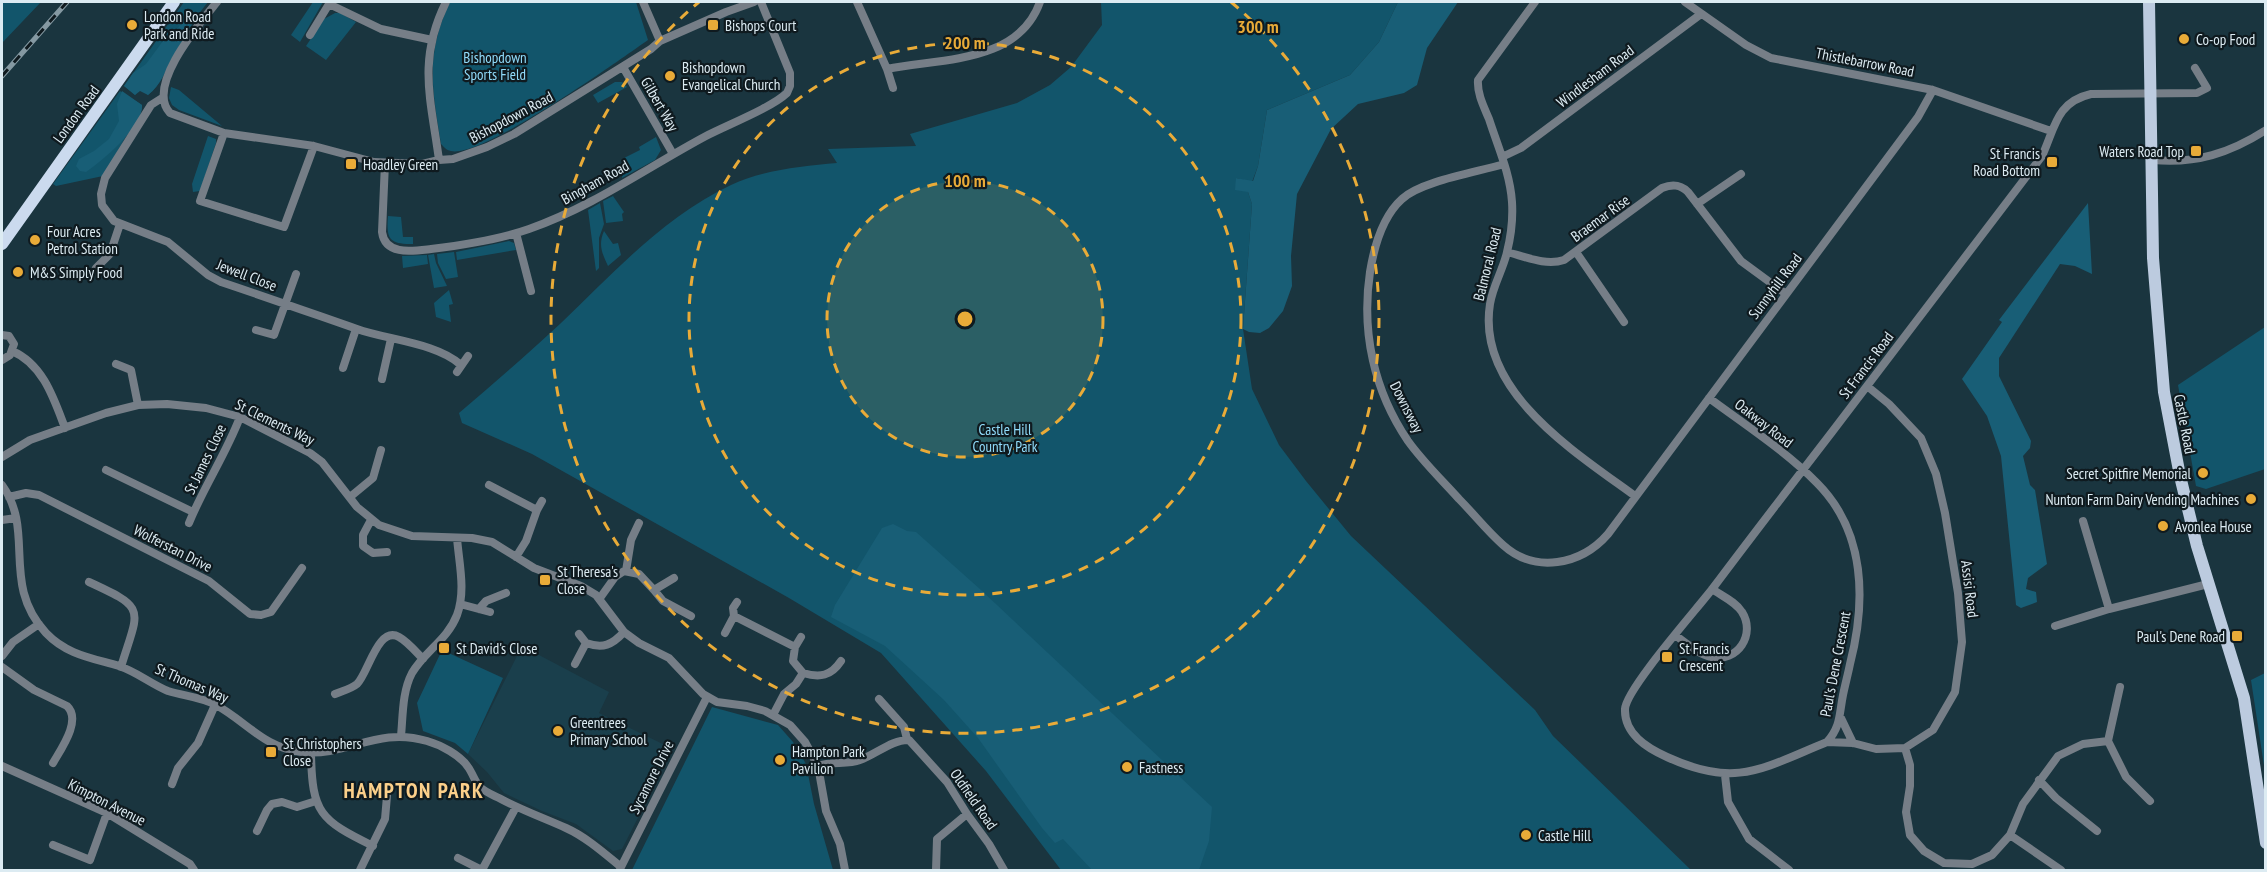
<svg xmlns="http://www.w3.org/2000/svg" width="2267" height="872" font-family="'PT Sans Narrow',sans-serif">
	<rect width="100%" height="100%" fill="#1a353f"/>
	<path fill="#1a3f4c" d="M522,646L609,692L599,713L673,749L622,849L613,851L576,824L542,811L504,793L487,772L468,754Z"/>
	<path fill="#12556b" d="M2,2H41L2,43Z
		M184,2H208C195,18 185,36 174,54C166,69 162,84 148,95L140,88L135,95L124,86Z
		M313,2H323L300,42L291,35Z
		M450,2H636L648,40C618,61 481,159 451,151C446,150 444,147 441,144C432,88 425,55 450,2Z
		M1101,2H1398L1379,42L1350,75L1267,110L1258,166L1252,182L1236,178L1248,192L1252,204L1243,329L1252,389L1279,445L1306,481L1351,536L1535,710L1553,736L1691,870H1061L986,771L881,653L789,598L632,510L532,454L462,423L459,413C493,384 528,354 561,323C614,272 664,217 731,185C763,170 802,166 837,163L828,149L916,146L910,134L1017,103L1050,85L1071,67L1102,25Z
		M335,13H340L356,22L326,60L306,46L324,19Z
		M615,82H622L627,87L598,103L593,95Z
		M171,87L179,90L222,126L179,110L172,105L169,98Z
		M120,91L142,105V109L103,176L56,186L53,184Z
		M208,136L216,139V143L200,191L193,192L192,184Z
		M656,137L661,150L655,160L622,178L624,158L640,150L639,147Z
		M613,196L624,212L622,214L623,221L606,223L603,201Z
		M600,203L604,224L599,238V268L596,271L588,210Z
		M388,216L401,217L403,237H413V244C390,244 386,240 388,216Z
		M604,231L613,244L618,243L621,255L608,266C602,253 598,245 604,231Z
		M509,241L514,243L516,250L457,260L456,252Z
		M454,252L458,277L446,279L438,263L437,254Z
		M434,254L436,263L447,286L434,288L428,255Z
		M427,255L428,264L403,268L402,256Z
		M449,290L453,304L449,305L451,322L436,317L434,303Z
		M2265,327V469L2206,489L2196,486L2178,385Z
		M442,650L503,678L468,754L455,743L423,731L417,703Z
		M2265,673V772L2251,680Z
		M712,707L778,725L793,742L806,764L814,804L833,870H632Z"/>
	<path fill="#185e76" d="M1398,2H1458L1427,48L1417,85L1404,93L1358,104L1331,129L1297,194L1291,256L1292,286L1283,311L1269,328L1260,333L1249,332L1243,329L1252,204L1248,192L1235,190L1236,178L1253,181L1258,166L1267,110L1350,75L1379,42Z
		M189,16L195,19C188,31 181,43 174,55C165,70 162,84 148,95L140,91L135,95L124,86L133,73L146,64L163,41L175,33L184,18Z
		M122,91L142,105C144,126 102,161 86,172L80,171L76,166L79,159L94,151L109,139L119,121L117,104Z
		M2088,203L2092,274L2075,266L2060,264L1999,358V376L2031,441L2030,448L2023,456L2030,485L2035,490L2047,564L2028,578L2026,589L2036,592L2037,602L2021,608L2016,605L2001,456L1987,416L1962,379L2002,322L1999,320Z
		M893,524L907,531L916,532L981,590L1212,807L1209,841L1199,870H1092L1063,839L1055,843L1042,828L978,738L944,700L885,646L831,617L835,605L882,528Z"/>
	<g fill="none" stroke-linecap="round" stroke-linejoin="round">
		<path stroke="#767e87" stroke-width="8" d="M217,2C200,23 145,86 170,113L224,133L314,146L374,162L422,164L439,160L453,159L487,147L514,134L651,49L660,41L726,12L754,2
			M643,2L660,41
			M857,2L887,69L893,88
			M1535,2L1478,80C1477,94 1484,107 1489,119C1498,147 1510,173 1512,202C1513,218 1511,236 1507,252C1503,270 1493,285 1490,304C1476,391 1575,452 1635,496
			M1685,2L1746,45L1771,58L1933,90L2051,131
			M310,35L329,4L381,29L432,40
			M623,67L673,154
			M887,69C940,58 1018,64 1040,2
			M162,98L151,105L105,178L101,194L102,205L114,221L168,242L208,275L221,282C266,297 311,313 357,329C388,340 437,343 461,365
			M224,133L200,201L284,227L314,146
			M1502,157L1521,148L1701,14
			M439,160C431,100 417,60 446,2
			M2153,160C2196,164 2230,153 2266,130
			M385,163L382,232C385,256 413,251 431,249C463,245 498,240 529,229C592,207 648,167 706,136C727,125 771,108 787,93L790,86V73L761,2
			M1504,164C1478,172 1421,181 1402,199C1382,217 1374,247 1370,272C1361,332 1374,391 1408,441C1423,462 1442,480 1459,499C1474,514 1487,531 1503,545C1535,574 1581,565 1608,534L1918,117L1933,90
			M1697,204L1741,174
			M516,233L531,291
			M1507,252C1526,257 1546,266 1564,260L1662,188C1672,184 1680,184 1688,192L1741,261L1786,294
			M1576,252L1624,322
			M96,268L110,254L120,224
			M256,330L274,335L296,274
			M2,335L9,336L14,344L10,355L2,360
			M12,351C43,364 54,399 65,428
			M116,364L131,370L138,405
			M343,368L356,329
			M457,372L468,356
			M382,379L391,339
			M1709,398C1744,424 1787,452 1817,483C1866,532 1866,602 1850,664C1848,674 1845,685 1843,695C1839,715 1841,726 1827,742C1763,768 1736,789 1667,757C1647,748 1624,734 1625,709C1626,689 1697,609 1713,588C1752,536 1792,484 1832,432L2042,156C2055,128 2056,102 2091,94L2197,93L2207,88L2195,68
			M2,457L30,440L106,413L138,405L167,404L206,408L240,417L310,453L322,462L357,507L379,525L412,536L472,538L492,542L534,568L581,586L596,595L624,632L639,643L669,658L703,694L717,702L747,706L765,711L790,725L805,742L818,766L826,811L840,844L845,870
			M106,470L193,512
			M2,485C36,532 0,583 46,633C67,655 92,658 119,666C137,672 151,684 168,691C184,696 201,697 216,705C247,722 264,748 302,752C347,757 377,726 427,741C441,745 460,755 468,767C473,774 475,782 480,787C485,792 493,795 499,798C521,810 544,818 566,828C586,837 604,853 621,867
			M489,485L537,510L526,541L516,557
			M9,497L26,493L39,495L209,581L250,614L261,615L271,612L302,568
			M350,497L373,478L381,450
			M537,510L542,501
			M2,520L16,518
			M371,520L363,535V546L373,553L387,552
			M2083,521L2109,609
			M189,523C204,486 226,454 240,417
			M626,571L631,540L639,523
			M89,582C148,609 139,608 121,667
			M654,590L663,601L691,616
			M600,598L615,577L624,571L639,574L654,590L674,578
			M460,604L490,612
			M479,609L486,601L506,593
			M734,616L795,647L793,661L803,673
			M2055,626L2109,609L2208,584
			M725,633L734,616L733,608L737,602
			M579,634L586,643C603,649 612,645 624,632
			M1675,635C1686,643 1698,654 1711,657C1738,663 1756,634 1742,612C1736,602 1722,596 1712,589
			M795,647L801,637
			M2,656L13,642L39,624
			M575,664L586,643
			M2,667L34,690L67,706C82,720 61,749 53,763
			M2120,687L2108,741L2126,777L2150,801
			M335,694C342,691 351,689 357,684C368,674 378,625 399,637C408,642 416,652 423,659
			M879,699L904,727L907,739
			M773,715L784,694L796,684L803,673C820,678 831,676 841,661
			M1841,718L1853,743
			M401,736C403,716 402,692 412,673C424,652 448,639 457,615C466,591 459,563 457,538
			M1827,742L1853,743L1876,749L1905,748L1933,730L1955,692L1962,642L1958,593L1945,513L1936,474L1921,438L1889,404L1867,386
			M1905,748L1910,765V786L1906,812L1910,835L1924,851L1944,863L1972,864L1992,855L2010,835L2023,804L2058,756L2083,744L2108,741
			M311,753C312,813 320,820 373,846
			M2,766L107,813L190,864L194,870
			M818,766C832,761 847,765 860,760C875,755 893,739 909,740L947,782L967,814L989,844L1004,870
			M1725,775L1728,802L1749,839L1789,870
			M2039,780L2056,798L2097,831
			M172,784L178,768L198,743L215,705
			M257,831L267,810L272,804L282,802L297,807L316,801
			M2010,835L2061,870
			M53,845L90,860L107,813
			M458,858L482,870L516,807
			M620,869L707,697
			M360,870L385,819L387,796
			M936,870L937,839L967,814"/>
		<path stroke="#bccbdf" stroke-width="12" d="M2149,2L2153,258L2164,392L2180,476L2197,546L2244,698L2266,843"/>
		<path stroke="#cbdaee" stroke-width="12" d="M2,244L174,2"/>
		<defs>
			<path id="rail" d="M2,76L67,2"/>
		</defs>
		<use href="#rail" stroke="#8599a2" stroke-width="5"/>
		<use href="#rail" stroke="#0f1a1f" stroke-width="3" stroke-dasharray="9" stroke-linecap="butt"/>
	</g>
	<circle cx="965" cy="319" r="138" fill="#e9ab38" fill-opacity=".12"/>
	<g fill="none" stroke="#e9ab38" stroke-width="3" stroke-dasharray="10 8">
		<circle cx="965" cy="319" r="138"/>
		<circle cx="965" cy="319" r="276"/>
		<path d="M1231 2A414 414 0 1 1 699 2"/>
	</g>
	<g fill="#e9ab38" stroke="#0f1a1f" stroke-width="2">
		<circle cx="132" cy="25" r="6"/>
		<rect x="707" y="19" width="12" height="12" rx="3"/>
		<circle cx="2184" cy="39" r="6"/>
		<circle cx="670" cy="76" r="6"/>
		<rect x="2190" y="145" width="12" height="12" rx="3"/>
		<rect x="2046" y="156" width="12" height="12" rx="3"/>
		<rect x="345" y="158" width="12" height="12" rx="3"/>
		<circle cx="35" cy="240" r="6"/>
		<circle cx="18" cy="272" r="6"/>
		<circle cx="2203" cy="473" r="6"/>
		<circle cx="2251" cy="499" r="6"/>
		<circle cx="2163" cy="526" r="6"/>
		<rect x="539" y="574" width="12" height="12" rx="3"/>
		<rect x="2231" y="630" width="12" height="12" rx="3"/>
		<rect x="438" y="642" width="12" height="12" rx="3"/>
		<rect x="1661" y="651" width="12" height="12" rx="3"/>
		<circle cx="558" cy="731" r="6"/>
		<rect x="265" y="746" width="12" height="12" rx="3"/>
		<circle cx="780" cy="760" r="6"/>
		<circle cx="1127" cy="767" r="6"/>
		<circle cx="1526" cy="835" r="6"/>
	</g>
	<g text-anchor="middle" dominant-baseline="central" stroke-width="4.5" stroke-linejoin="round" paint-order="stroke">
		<g font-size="15" fill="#dcebf2" stroke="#0f1a1f" text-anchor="start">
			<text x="144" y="16">London Road<tspan x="144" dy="17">Park and Ride</tspan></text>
			<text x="725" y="25">Bishops Court</text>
			<text x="2196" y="39">Co-op Food</text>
			<text x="682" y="67">Bishopdown<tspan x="682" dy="17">Evangelical Church</tspan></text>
			<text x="2184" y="151" text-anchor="end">Waters Road Top</text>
			<text x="2040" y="153" text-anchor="end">St Francis<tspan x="2040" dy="17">Road Bottom</tspan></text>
			<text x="363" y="164">Hoadley Green</text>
			<text x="47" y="231">Four Acres<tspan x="47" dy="17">Petrol Station</tspan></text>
			<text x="30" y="272">M&amp;S Simply Food</text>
			<text x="2191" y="473" text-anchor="end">Secret Spitfire Memorial</text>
			<text x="2239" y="499" text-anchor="end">Nunton Farm Dairy Vending Machines</text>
			<text x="2175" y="526">Avonlea House</text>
			<text x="557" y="571">St Theresa's<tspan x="557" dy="17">Close</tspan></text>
			<text x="2225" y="636" text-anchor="end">Paul's Dene Road</text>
			<text x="456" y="648">St David's Close</text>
			<text x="1679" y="648">St Francis<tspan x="1679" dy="17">Crescent</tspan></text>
			<text x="570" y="722">Greentrees<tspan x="570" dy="17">Primary School</tspan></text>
			<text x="283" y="743">St Christophers<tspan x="283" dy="17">Close</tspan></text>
			<text x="792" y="751">Hampton Park<tspan x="792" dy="17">Pavilion</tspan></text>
			<text x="1139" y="767">Fastness</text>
			<text x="1538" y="835">Castle Hill</text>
		</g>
		<g font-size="15" fill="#90dbfa" stroke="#0f1a1f">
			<text x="495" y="57">Bishopdown<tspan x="495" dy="17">Sports Field</tspan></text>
			<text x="1005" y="429">Castle Hill<tspan x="1005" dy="17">Country Park</tspan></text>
		</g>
		<g font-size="15" fill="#dcebf2" stroke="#0f1a1f">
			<text transform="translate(1865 62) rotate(11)">Thistlebarrow Road</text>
			<text transform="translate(1595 76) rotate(-37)">Windlesham Road</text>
			<text transform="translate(660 104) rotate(60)">Gilbert Way</text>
			<text transform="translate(76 114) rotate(-54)">London Road</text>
			<text transform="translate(511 117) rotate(-28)">Bishopdown Road</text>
			<text transform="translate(595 182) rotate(-29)">Bingham Road</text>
			<text transform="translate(1600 218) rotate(-36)">Braemar Rise</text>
			<text transform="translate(1487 264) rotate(-76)">Balmoral Road</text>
			<text transform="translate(247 275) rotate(21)">Jewell Close</text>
			<text transform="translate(1775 286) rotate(-53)">Sunnyhill Road</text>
			<text transform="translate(1866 365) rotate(-53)">St Francis Road</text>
			<text transform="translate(1407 407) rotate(63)">Downsway</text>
			<text transform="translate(275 422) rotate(26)">St Clements Way</text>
			<text transform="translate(1764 423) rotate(38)">Oakway Road</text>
			<text transform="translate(2185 424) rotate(79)">Castle Road</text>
			<text transform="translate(205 459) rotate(-64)">St James Close</text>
			<text transform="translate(173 548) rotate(27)">Wolferstan Drive</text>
			<text transform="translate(1970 589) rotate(83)">Assisi Road</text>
			<text transform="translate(1835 664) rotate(-79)">Paul's Dene Crescent</text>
			<text transform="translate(192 683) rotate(23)">St Thomas Way</text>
			<text transform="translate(651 777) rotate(-63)">Sycamore Drive</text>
			<text transform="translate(974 799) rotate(55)">Oldfield Road</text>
			<text transform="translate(107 802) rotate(27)">Kimpton Avenue</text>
		</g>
		<g font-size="21" font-weight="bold" letter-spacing="1.5" fill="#fbcf8a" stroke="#0f1a1f">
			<text x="414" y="790">HAMPTON PARK</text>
		</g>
	</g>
	<circle cx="965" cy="319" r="9" fill="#e9ab38" stroke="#0f1a1f" stroke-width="3"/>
	<g font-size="18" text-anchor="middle" font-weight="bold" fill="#e9ab38" stroke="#0f1a1f" stroke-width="4.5" stroke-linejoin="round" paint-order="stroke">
		<text x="1258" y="33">300 m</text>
		<text x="965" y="49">200 m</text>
		<text x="965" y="187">100 m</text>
	</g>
	<rect width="2267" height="872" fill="none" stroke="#dcebf2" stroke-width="6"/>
</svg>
